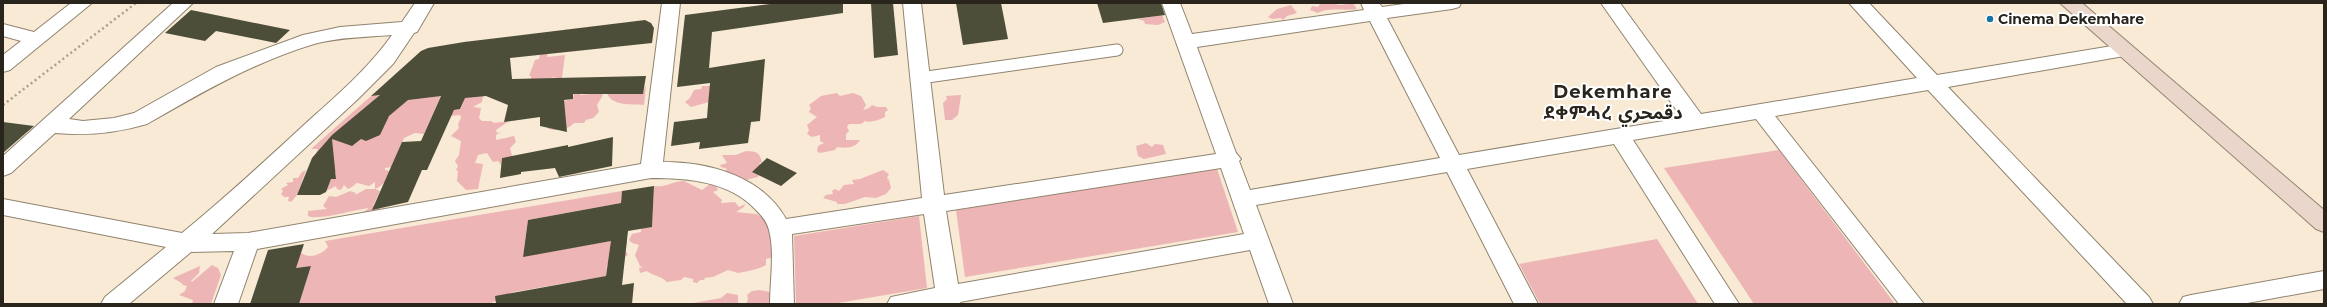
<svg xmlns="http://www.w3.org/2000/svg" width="2327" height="307" font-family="Montserrat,'Noto Sans Arabic','Noto Sans Ethiopic',sans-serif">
	<rect width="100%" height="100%" fill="#f8ead4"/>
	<path fill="#edb5b5" d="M1327,3L1341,5L1353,3L1357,9C1346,11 1326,7 1318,13L1310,10L1312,6L1318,7L1320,4Z
		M1291,5L1297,13L1287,16L1283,20L1281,18L1272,19L1268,17L1277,9Z
		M1162,15L1165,22L1158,25L1145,24L1144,21L1138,19Z
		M548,52L547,57L565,55L562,78L555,79V77L531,83V76H529L535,60L539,59L540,53Z
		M646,85L644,105C631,104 611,106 607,93L642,94Z
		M702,86H710L709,102L691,107L685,102L690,98L694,90L701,89Z
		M456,87L483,96L482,102L473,107L481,108L479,118L482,121H491L494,123L509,121L496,130L497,133L501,132L496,135V140L514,136L516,142L510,148L512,156L502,158L501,165L498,161L493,162L487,153L478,155L475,163L483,164L478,189L466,190L457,181L458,171L456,170L458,166L455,161L459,155L461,141L451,136L459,128L458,124L461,118L460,115L451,116L454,110L460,109L463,103Z
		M444,88L424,134L415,133L404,138L392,167L385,168V170L391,171C389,178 382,187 375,189L380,191L373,206L380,208L378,211L361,214L369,208C356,209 319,221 308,216V211L327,209L323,206L329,196L336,197L350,191L356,193L355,195L366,189H375V182L369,186C351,181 361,182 348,189L344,185L341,190L337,189L336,186L326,191L331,179H336V173L321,170L333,154L316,153L318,149H311L371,96Z
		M574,92H580V95L600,93L603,95L597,105L599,112L593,118L586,120L584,123H574C568,130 555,132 547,128L553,103L573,99Z
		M837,93L840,96L853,93L861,96L866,105L863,110L869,108L872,105L877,107H886L888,110L885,112V117C879,120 870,123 865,121L861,124H849L847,127L849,131L846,134V140H860C855,149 846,148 837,147L835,150L820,153L817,151L818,146L824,143L820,141V135L812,137L807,134L809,130L807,125L817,117L809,112L811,108L809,105L821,96Z
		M961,95L958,115L952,120H945L943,103L947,99L946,96Z
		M1146,143L1152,147L1155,144L1163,145L1166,154L1144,159L1138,156L1136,146Z
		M1779,150L1895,304H1754L1664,168Z
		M746,151C756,152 759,151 762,162L759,163L762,167L758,177L742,181L721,171H726L727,169L721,167L720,165L727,163L722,155H736Z
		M1217,169L1238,232L965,277L956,210Z
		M306,170L297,195L291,202L288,201L289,197H284L281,194L283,191L281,189L288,185L286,183L293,182V178H298L302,172Z
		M883,170L889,174L887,178L889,180L891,188L886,194L876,198L865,197L845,204H837V202L823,198L826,195L833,194L832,191L835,189L839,191L844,185L854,184L852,180L860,179Z
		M684,181L702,190L710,184L716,186L718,190L713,192L722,200L721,203L735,202L739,207L745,204L744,207L736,212L756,214L769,221L784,255L766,259V265C757,270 748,271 738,273L728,270L713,277L704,278L705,280H700L697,283L693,282V279L684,277L681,280L667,282C660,275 652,276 647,271L640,273L639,268L643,267L640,266L635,255L639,245L632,243L629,240L632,234L641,232V228L652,226L654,186C666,188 672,181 684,181Z
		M622,191L621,203L528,220L523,256L627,238V244L623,247L628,255L622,258L620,263L607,265L606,276L514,292L489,304H299L311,266L297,268L263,264L299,258L301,253C310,259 321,255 328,247L325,241Z
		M919,216L927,288L832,304H796L794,236Z
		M1657,239L1698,304H1540L1519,264Z
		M212,265L218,268L221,275L211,304H192L193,300L179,295L185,291L187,286L182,285L183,284L173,278L200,266L199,273L191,281L192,282Z
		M759,290L770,292L773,294V304H746L748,299L747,295L752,291Z
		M727,293L738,295V304H688L721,298Z"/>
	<path fill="#4d4e3a" d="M778,3H843V13L712,32L709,68L765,59L760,121L751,122L748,143L699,149L700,142L671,146L674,122L707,118L708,105L710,83L677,87L685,15Z
		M871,3H893L898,55L874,58Z
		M956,3H1001L1008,39L963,45Z
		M1097,3H1161L1165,15L1103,23Z
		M191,10L290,30L276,43L216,31L205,41L165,33Z
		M645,20L651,23L654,28L652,43L510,58L512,79L646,76L643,94H573V99L564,100L567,132L540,126V117L504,122L508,105L486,96L465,98L460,109L454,110L427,170H422L408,202L372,210L402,142L421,141L441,96L408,100L389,116L380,135L366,141L361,139L352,146L332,139L336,179H331L326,192L320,195H297L312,158L332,135L380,95L371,96L421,51L428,48L464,42Z
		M3,122L34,126L3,153Z
		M613,137L612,166L559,177L555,168L521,172V174L500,178L502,158L568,145V147Z
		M767,158L797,173L781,186L752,172Z
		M654,186L652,227L628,231L622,285L634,283L632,304H496L495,296L606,276L611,241L523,257L528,220L621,203L622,191Z
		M304,244L296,268L311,266L299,304H250L268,250Z"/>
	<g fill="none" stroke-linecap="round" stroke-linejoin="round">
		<defs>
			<path id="lane" d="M920,78L1117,50"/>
			<path id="street" d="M71,3H92L10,70L3,72V55L21,41L3,36V24L34,32Z
				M173,3H193L69,119L83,121L114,118L134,113L216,67L303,35L340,27L402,22L415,3H434L417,32L414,33L393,64L359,98L212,234L248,233L641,164L662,3H680L663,162C709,162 762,176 786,219L922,198L903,3H921L944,195L1216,154L1162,3H1180L1192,34L1364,10L1361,3H1379L1382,7L1411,3H1461L1459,7L1452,9L1387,18L1459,155L1682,118L1601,3H1620L1701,114L1917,78L1849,3H1869L1937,75L2124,44L2131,45L2134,50L2131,55L2124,56L1948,87L2149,297L2153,304H2127L1928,90L1775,116L1924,304H1899L1756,119L1633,140L1739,304H1715L1614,144L1467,169L1538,304H1514L1447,172L1256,205L1293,304H1269L1250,250L960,302L961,304H887L891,297L935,288L924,214L792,234L794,304H770C770,280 775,253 769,230C767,222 762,216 756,210C729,181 688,178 651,178L257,249L238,304H214L234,251L191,252L129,304H101L105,297L166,247L3,215V199L182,233C225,198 265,161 305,124C336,96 368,69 392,35C367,37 339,37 314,44C254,62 201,93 147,124C116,133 87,136 55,133L11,173L3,176V156ZM1370,21L1440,158L1250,190L1239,161L1241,159L1236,153L1197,47ZM1221,168L1244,234L958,284L946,211Z
				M2324,271V289L2242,304H2179L2183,297L2191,295Z"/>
			<path id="secondary" d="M2060,3H2082L2324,210V232L2316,229Z"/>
		</defs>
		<use href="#lane" stroke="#90846f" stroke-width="13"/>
		<use href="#street" stroke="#90846f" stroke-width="2"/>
		<use href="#secondary" stroke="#90846f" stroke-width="2"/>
		<path stroke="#aa9f8f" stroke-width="2.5" stroke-dasharray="2 3" stroke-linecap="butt" d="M3,105L136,3"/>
		<use href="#lane" stroke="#fff" stroke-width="11"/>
		<use href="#street" fill="#fff" fill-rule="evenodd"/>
		<use href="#secondary" fill="#ead6ca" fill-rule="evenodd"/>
	</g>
	<circle fill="#1473a1" stroke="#fff" stroke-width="1.5" cx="1990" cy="19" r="4"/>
	<g text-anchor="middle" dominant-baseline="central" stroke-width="4" stroke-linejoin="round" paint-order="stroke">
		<g font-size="14" font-weight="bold" fill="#29241c" stroke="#fff" text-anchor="start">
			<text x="1998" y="19">Cinema Dekemhare</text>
		</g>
		<g font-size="18" font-weight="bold" letter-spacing="1" fill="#29241c" stroke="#fff">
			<text x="1613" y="92">Dekemhare<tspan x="1613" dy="21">ደቀምሓረ دقمحري</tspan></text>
		</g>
	</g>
	<rect width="2327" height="307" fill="none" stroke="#29241c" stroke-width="8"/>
</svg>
